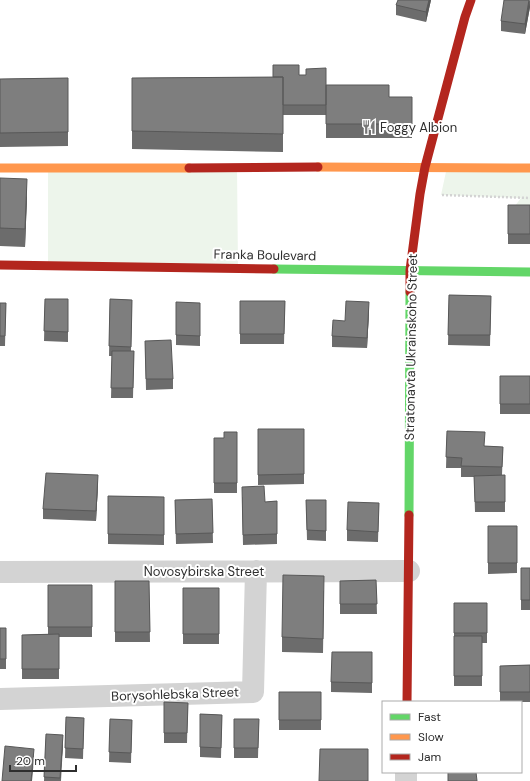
<svg xmlns="http://www.w3.org/2000/svg" width="530" height="781" font-family="'DM Sans',sans-serif">
	<rect width="100%" height="100%" fill="#fff"/>
	<path fill="#edf5eb" d="M237,167L238,268L48,266V168Z
		M447,167L530,168V215H508L521,198L441,195Z"/>
	<g fill="none" stroke-linecap="round" stroke-linejoin="round">
		<path stroke="#d3d3d3" stroke-width="2.5" stroke-dasharray="2 2" stroke-linecap="butt" d="M442,195L530,198"/>
		<path stroke="#d3d3d3" stroke-width="22" d="M0,572L409,571
			M0,699L253,692L256,571
			M406,781V772"/>
		<path stroke="#63d668" stroke-width="9" d="M274,269L530,272
			M409,515L410,292"/>
		<path stroke="#ff974d" stroke-width="9" d="M318,167L530,168
			M0,168H189"/>
		<path stroke="#b3261e" stroke-width="9" d="M189,168L318,167
			M0,265L274,269
			M410,292V270L420,194L425,167L465,17L471,0
			M407,702L409,515"/>
	</g>
	<path fill="#6c6c6c" d="M431,0L426,22L396,15V5Z
		M530,0V7L525,34L501,31V21Z
		M299,75L326,98L412,97V138H326V115H283V152L132,149V78L273,77Z
		M68,78V146L0,147V79Z
		M0,178L27,197L25,247L0,246Z
		M508,205H530V244H508Z
		M449,295L491,296L490,346L448,345Z
		M45,299H68V342L44,341Z
		M110,299L132,300L131,351H134L133,398H111L112,356H109Z
		M240,301H285L284,344H240Z
		M0,303H6L5,346H0Z
		M200,303V346L176,345V335Z
		M369,312L367,348L332,347V336L345,321Z
		M145,341L173,379V389L146,390Z
		M500,376H530V414H500Z
		M258,429L304,474V484L258,485Z
		M447,431L485,446L503,447L502,475H505V512H475L474,477H461V468H446Z
		M237,432V493H214V438H224Z
		M98,485L96,521L43,519V509Z
		M108,496L164,497V545L108,544Z
		M242,497L265,502L277,501V544L243,545Z
		M212,499L213,543L176,544L175,500Z
		M306,500H326V541L307,540Z
		M379,503L378,542L347,541V530Z
		M488,526H517V573L488,574Z
		M521,568H530V610H521Z
		M376,580L377,614H340V581Z
		M115,581H149L150,642H115Z
		M48,585L92,627V637H59V679H22V635L48,634Z
		M183,588H219V644H183Z
		M324,590L323,653L282,652V637Z
		M454,603H487V643H482V686H454Z
		M0,628H6V669H0Z
		M372,652V693L331,692V682Z
		M530,665V702H500V666Z
		M279,692H321V730H279Z
		M164,702L188,703L187,743H164Z
		M200,714L222,715L221,758L200,757Z
		M66,717L84,718L83,759L65,758Z
		M110,719L132,720L131,763L109,762Z
		M234,719H259L258,758H234Z
		M46,734L63,745L61,781H44Z"/>
	<path fill="#585858" d="M429,0H431L426,22V12Z
		M529,0L530,7L525,34V24Z
		M27,179V197L25,247V229Z
		M369,302V312L367,348V338Z
		M98,475V485L96,521V511Z
		M63,735V745L60,781Z
		M34,749V759L32,781H31Z"/>
	<path fill="#7e7e7e" stroke="#585858" d="M398,0H429L426,12L396,5Z
		M504,0H529L525,24L501,21Z
		M273,65H299V75H306V69L326,68V105H283V77H273Z
		M283,77V134L132,131V78Z
		M68,78V132L0,133V79Z
		M326,85H389V97H412V124H326Z
		M0,178L27,179L25,229L0,228Z
		M508,205H530V234H508Z
		M449,295L491,296L490,335H448Z
		M45,299H68V332L44,331Z
		M110,299L132,300L131,347L109,346Z
		M240,301H285L284,334H240Z
		M346,301L369,302L367,338L332,336L333,320L345,321Z
		M176,302L200,303V336L176,335Z
		M0,303H6L5,336H0Z
		M171,340L173,379H146L145,341Z
		M112,351H134L133,388H111Z
		M500,376H530V404H500Z
		M258,429H304V474L258,475Z
		M447,431L485,432L484,446L503,447L502,467L461,466L462,458L446,457Z
		M224,432H237V483H214V438H224Z
		M46,473L98,475L96,511L43,509Z
		M505,475V502H475L474,476Z
		M264,486L265,502L277,501V534L243,535L242,487Z
		M108,496L164,497V535L108,534Z
		M212,499L213,533L176,534L175,500Z
		M306,500H326V531L307,530Z
		M348,502L379,503L378,532L347,530Z
		M488,526H517V563H488Z
		M521,568H530V600H521Z
		M283,575L324,576L323,639L282,637Z
		M376,580L377,604H340V581Z
		M115,581H149L150,632H115Z
		M48,585H92V627H48Z
		M183,588H219V634H183Z
		M454,603H487V633H454Z
		M0,628H6V659H0Z
		M59,634V669H22V635Z
		M454,636H482V676H454Z
		M332,652H372V683L331,682Z
		M530,665V692H500V666Z
		M279,692H321V720H279Z
		M164,702L188,703L187,733H164Z
		M200,714L222,715L221,748L200,747Z
		M66,717L84,718L83,749L65,748Z
		M110,719L132,720L131,753L109,752Z
		M234,719H259L258,748H234Z
		M46,734L63,735L60,778L44,777Z
		M5,746L34,749L31,781H2Z
		M320,749H368V781H319Z
		M448,772H476L477,781H448Z"/>
	<defs>
		<symbol id="restaurant-bare" viewBox="-9 -9 18 18"><path d="M-5-6h1v4h1v-4h1v4h1v-4h1v5L-1.5 .5V6h-2V.5L-5-1ZM5-6V6H3V1.5H1.5Q1.5-4 5-6Z" fill="#777" stroke="#fff" stroke-width="2.5" paint-order="stroke"/></symbol>
	</defs>
	<g fill-rule="evenodd">
		<use href="#restaurant-bare" x="359" y="117" width="20" height="20"/>
	</g>
	<g text-anchor="middle" dominant-baseline="central" stroke-width="4" stroke-linejoin="round" paint-order="stroke">
		<g font-size="13" fill="#2e2e2e" stroke="#fff" text-anchor="start">
			<text x="380" y="127">Foggy Albion</text>
		</g>
		<g font-size="13" fill="#2e2e2e" stroke="#fff">
			<text transform="translate(265 255) rotate(1)">Franka Boulevard</text>
			<text transform="translate(411 347) rotate(-89)">Stratonavta Ukrainskoho Street</text>
			<text x="204" y="571">Novosybirska Street</text>
			<text transform="translate(175 694) rotate(-2)">Borysohlebska Street</text>
		</g>
	</g>
	<rect x="382" y="701" width="140" height="72" fill="#ffffff" stroke="#ababab"/>
	<rect x="390" y="714" width="20" height="6" fill="#63d668" stroke="#ababab"/>
	<text x="418" y="721" font-size="12" fill="#2e2e2e">Fast</text>
	<rect x="390" y="734" width="20" height="6" fill="#ff974d" stroke="#ababab"/>
	<text x="418" y="741" font-size="12" fill="#2e2e2e">Slow</text>
	<rect x="390" y="754" width="20" height="6" fill="#b3261e" stroke="#ababab"/>
	<text x="418" y="761" font-size="12" fill="#2e2e2e">Jam</text>
	<path d="M10 765v6h66v-6" fill="none" stroke="#2e2e2e" stroke-width="2"/>
	<text x="16" y="765" font-size="12" fill="#2e2e2e" stroke="#ffffff" stroke-width="3" paint-order="stroke">20 m</text>
</svg>
